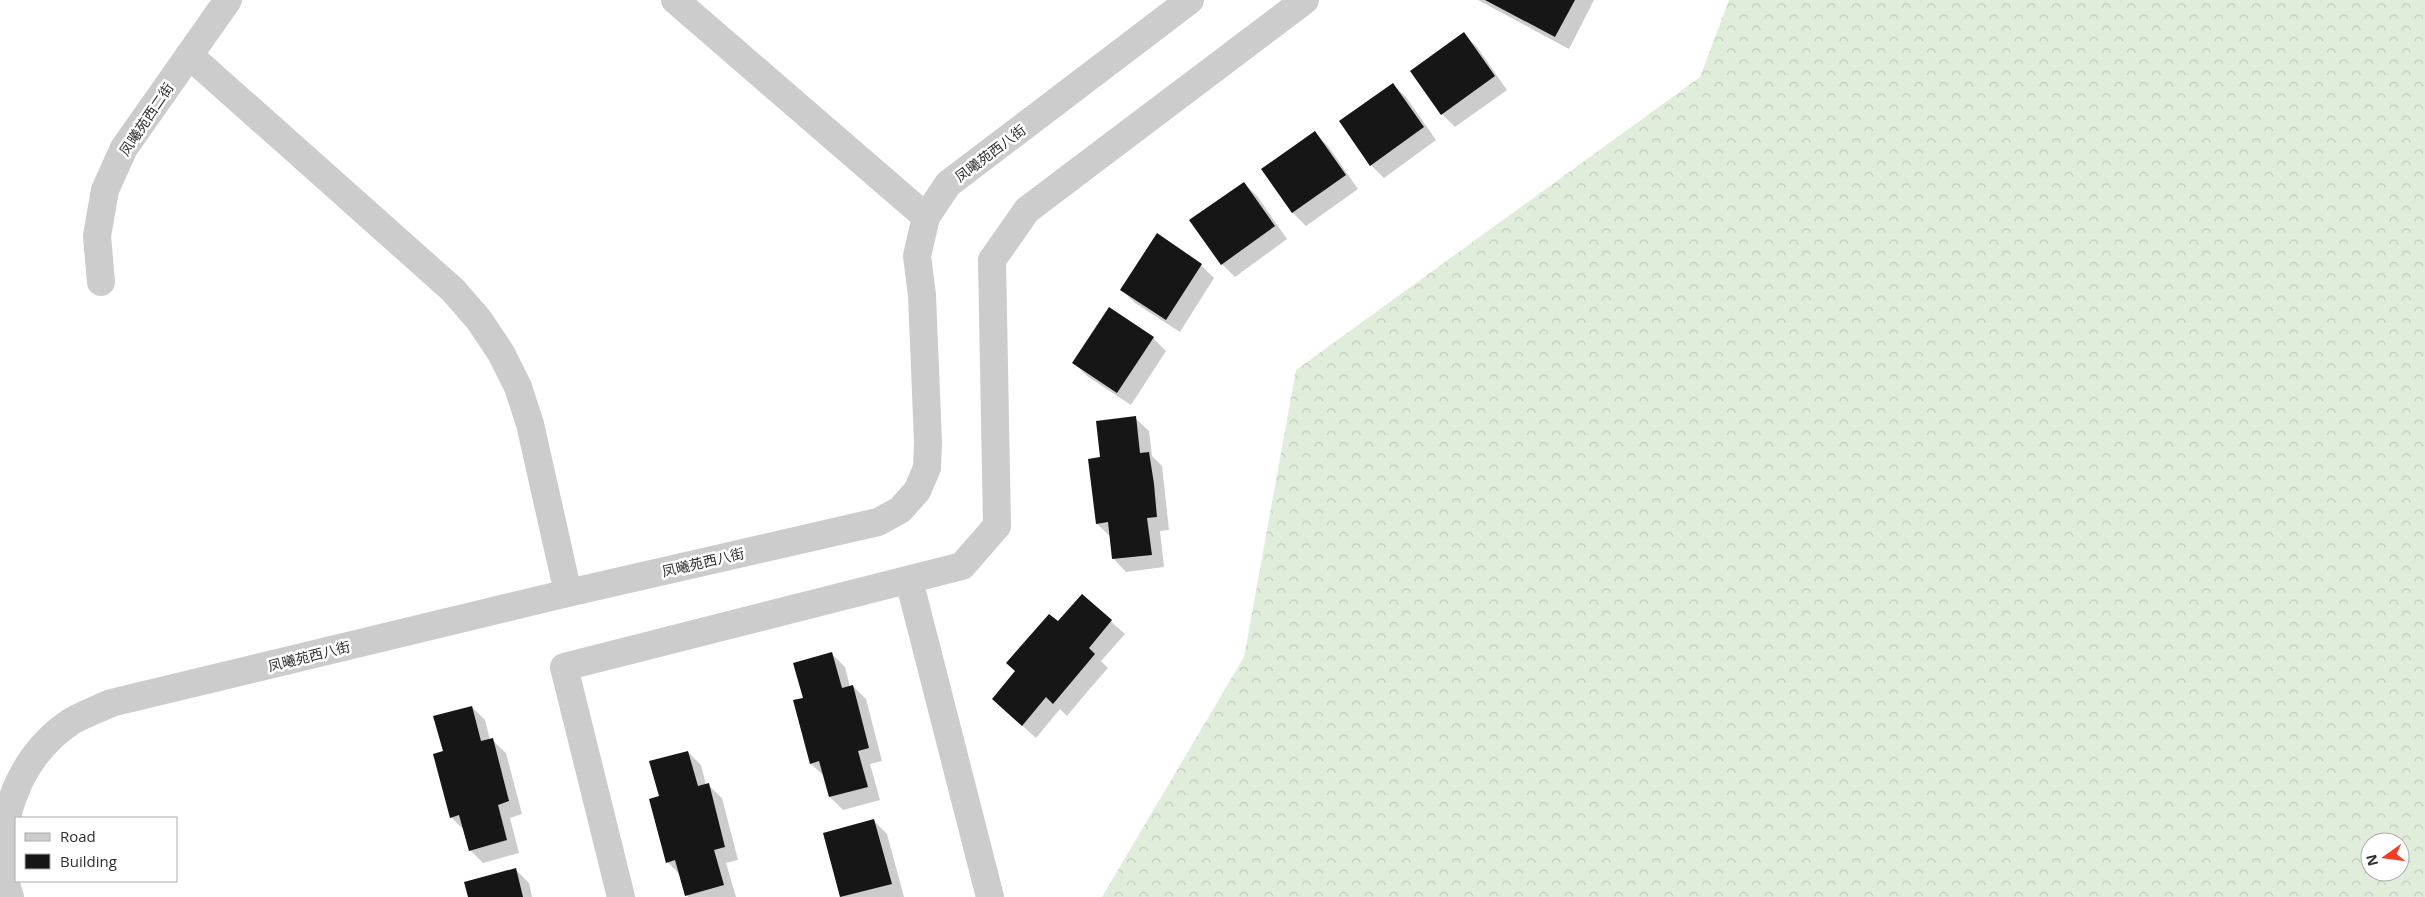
<svg xmlns="http://www.w3.org/2000/svg" width="2425" height="897" font-family="'Open Sans','Noto Sans SC',sans-serif">
	<defs>
		<pattern id="forest-crowns" width="20" height="18" patternUnits="userSpaceOnUse" patternTransform="scale(1.25)"><rect width="20" height="18" fill="#e1eddb"/><path d="M2 6a3 3 0 1 1 6 0M12 15a3 3 0 1 1 6 0" fill="none" stroke="#c1ccbc"/></pattern>
	</defs>
	<rect width="100%" height="100%" fill="#fff"/>
	<path fill="url(#forest-crowns)" fill-rule="evenodd" d="M1729,0H2425V897H1102L1244,657L1296,370L1700,77ZM2370,842H2400V872H2370Z"/>
	<path fill="#0003" d="M1478,0H1594L1569,49Z
		M1464,34L1477,47L1507,90L1455,127L1442,114Z
		M1392,84L1406,97L1436,140L1384,178L1371,165Z
		M1315,133L1328,146L1358,189L1306,226L1293,213L1263,170Z
		M1244,183L1257,196L1287,239L1235,277L1222,264Z
		M1201,265L1214,278L1180,332L1135,303L1122,290Z
		M1110,309L1153,338L1166,351L1131,405L1087,376L1074,363Z
		M1135,418L1149,431L1152,456L1162,466L1169,530L1160,531L1164,567L1126,572L1113,558L1111,537L1097,524L1101,459Z
		M1082,596L1125,634L1101,661L1108,668L1087,692L1067,716L1060,709L1036,738L993,699Z
		M832,654L845,667L850,687L853,686L866,699L882,761L870,764L880,800L843,810L830,797L825,777L811,764L804,699Z
		M472,707L485,720L490,740H492L506,753L522,814L510,818L519,853L483,863L470,850L465,831L451,817L444,752Z
		M688,752L701,765L706,785H708L722,798L738,860L726,863L736,897H688L680,875L668,862L660,797Z
		M874,821L887,834L904,897H841L824,834Z
		M516,870L529,883L532,897H469Z"/>
	<path fill="#161616" d="M1485,0H1575L1555,37Z
		M1464,32L1495,76L1441,115L1410,71Z
		M1393,83L1424,127L1370,166L1339,121Z
		M1315,131L1346,175L1292,213L1261,169Z
		M1244,182L1275,226L1221,265L1189,220Z
		M1157,233L1202,264L1166,320L1120,290Z
		M1109,307L1154,337L1117,393L1072,363Z
		M1136,416L1140,453L1149,452L1154,484L1157,517L1147,518L1152,555L1112,559L1108,522L1096,524L1088,459L1100,457L1096,421Z
		M1082,594L1112,620L1089,648L1095,654L1053,704L1046,697L1022,726L992,699L1015,671L1006,663L1049,614L1058,621Z
		M832,652L842,688L853,685L869,748L858,751L868,787L829,797L819,761L810,764L793,700L803,698L793,663Z
		M472,706L481,741L493,738L509,801L498,805L507,840L469,851L459,815L450,818L433,754L443,751L433,716Z
		M688,751L698,786L709,783L725,847L714,850L724,885L685,896L675,860L666,863L649,799L659,796L649,761Z
		M874,819L892,884L840,897L823,833Z
		M516,868L523,897H468L464,882Z"/>
	<g fill="none" stroke-linecap="round" stroke-linejoin="round">
		<path stroke="#ccc" stroke-width="28" d="M675,0L926,217
			M189,55L453,290L479,320L501,353L518,387L530,424L568,593
			M101,282L97,236L105,190L124,148L228,0
			M909,580L990,897
			M10,897C7,887 3,877 3,867C0,810 23,753 72,721C84,714 98,709 111,703L568,593L878,522L900,510L917,491L927,468L928,442L922,295L917,256L926,217L948,184L1190,0
			M621,897L564,667L962,566L997,526L992,260L1027,210L1305,0"/>
	</g>
	<g text-anchor="middle" dominant-baseline="central" stroke-width="5" stroke-linejoin="round" paint-order="stroke">
		<g font-size="14" fill="#2f2f2f" stroke="#fff">
			<text transform="translate(146 119) rotate(-56)">凤曦苑西二街</text>
			<text transform="translate(990 153) rotate(-37)">凤曦苑西八街</text>
			<text transform="translate(703 562) rotate(-13)">凤曦苑西八街</text>
			<text transform="translate(309 656) rotate(-14)">凤曦苑西八街</text>
		</g>
	</g>
	<rect x="15" y="817" width="162" height="65" fill="#ffffff" stroke="#acacac"/>
	<rect x="25" y="833" width="25" height="8" fill="#cccccc" stroke="#acacac"/>
	<text x="60" y="842" font-size="15" fill="#2f2f2f">Road</text>
	<rect x="25" y="854" width="25" height="15" fill="#161616" stroke="#acacac"/>
	<text x="60" y="867" font-size="15" fill="#2f2f2f">Building</text>
	<g transform="translate(2385 857) rotate(256)"><circle r="24" fill="#ffffff" stroke="#acacac"/>
	<path d="M0-4L9 19L0 12L-9 19Z" fill="#f33c24"/>
	<text y="-8" font-size="14" font-weight="bold" text-anchor="middle" fill="#2f2f2f">N</text>
	</g>
</svg>
